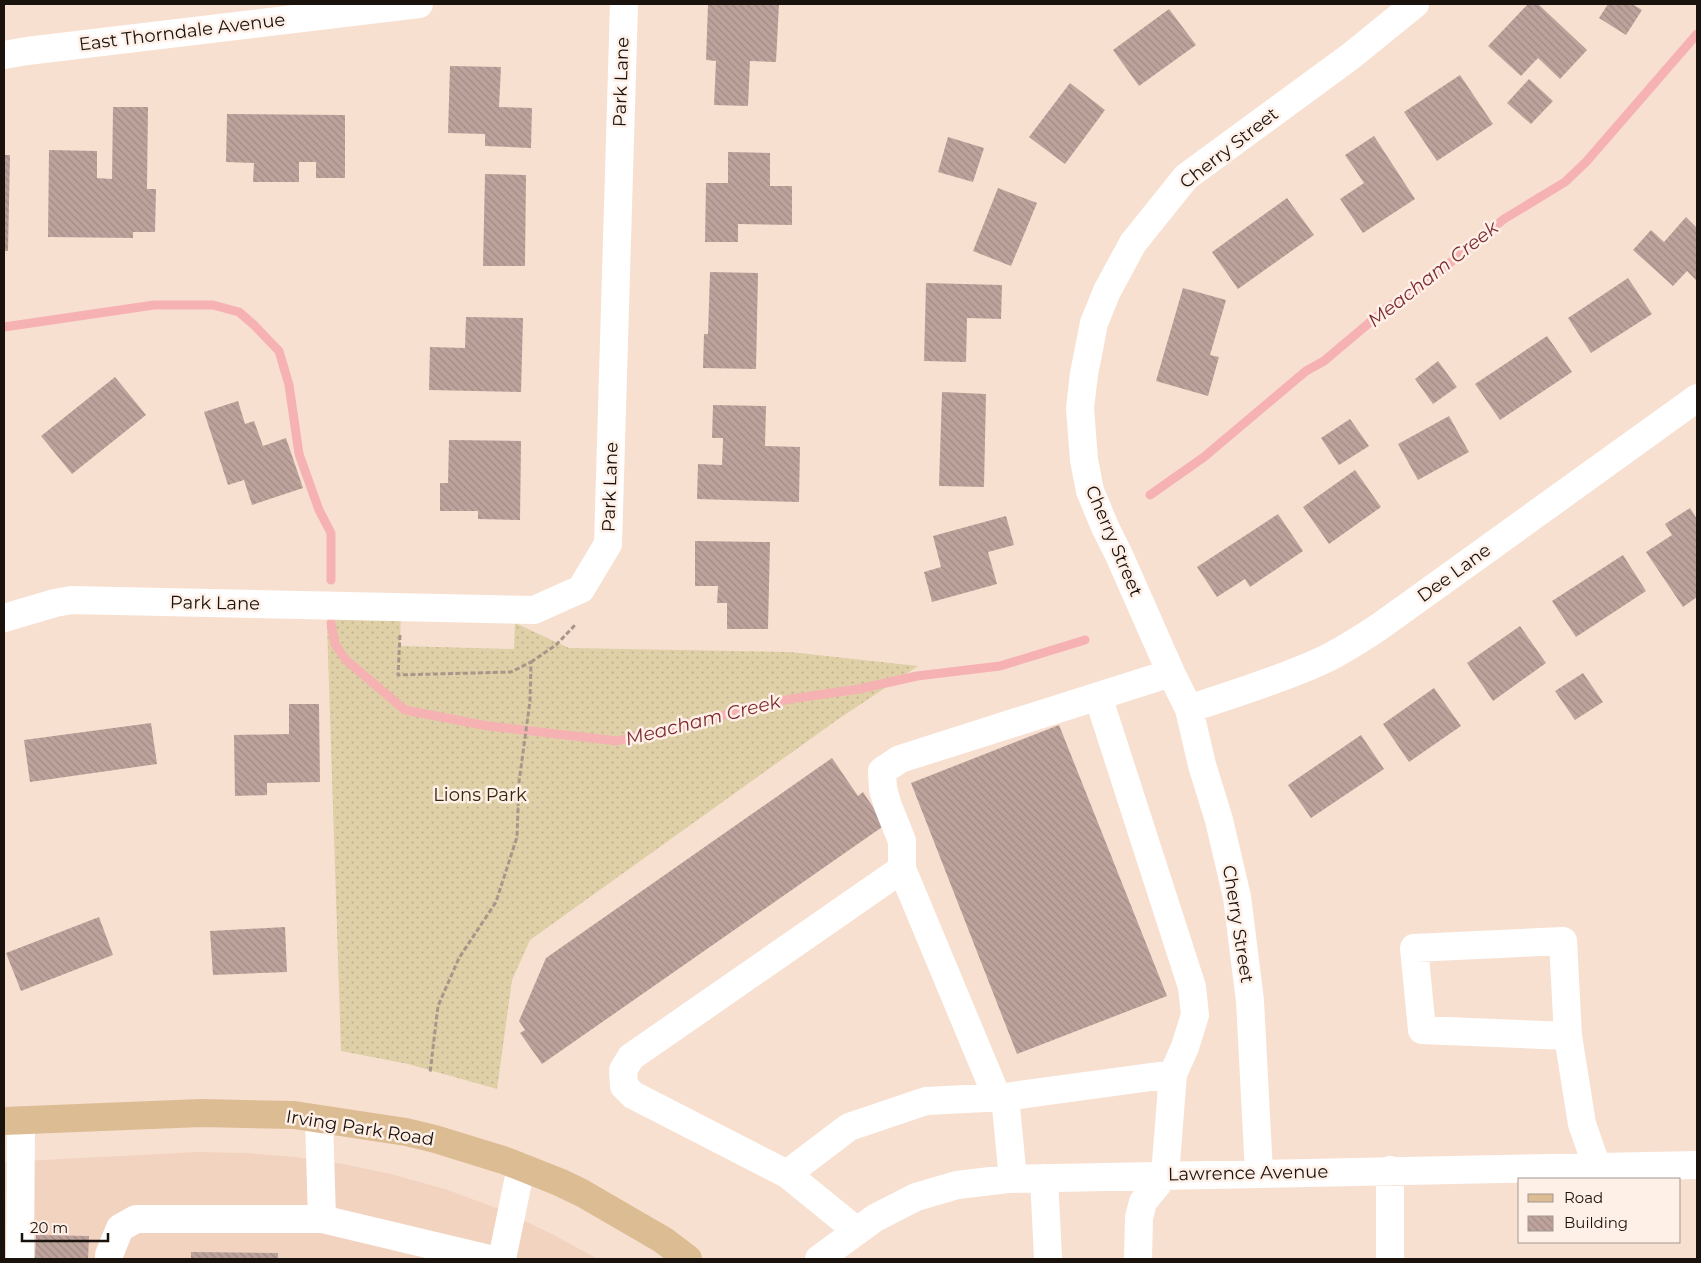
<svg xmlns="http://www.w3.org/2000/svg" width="1701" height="1263" font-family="Montserrat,sans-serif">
	<defs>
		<pattern id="grass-dots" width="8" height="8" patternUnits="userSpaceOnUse" patternTransform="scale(1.25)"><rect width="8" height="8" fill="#dfd0a8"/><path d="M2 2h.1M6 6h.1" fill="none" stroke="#bfb28f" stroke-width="1.8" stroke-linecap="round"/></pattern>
		<pattern id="building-back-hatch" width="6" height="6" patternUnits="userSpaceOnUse" patternTransform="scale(1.25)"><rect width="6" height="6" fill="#bda39c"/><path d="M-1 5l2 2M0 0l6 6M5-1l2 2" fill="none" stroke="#a28b85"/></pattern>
	</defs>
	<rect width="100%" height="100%" fill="#f8e0d1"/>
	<path fill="#f2d3c0" d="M197,1152L246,1153L295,1157L343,1164L391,1174L445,1189L499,1209L550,1233L598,1259H4V1162Z"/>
	<path fill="url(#grass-dots)" d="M331,606L401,607L400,646L514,649L515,623L569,648L790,652L918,666L837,720L530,940L512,980L497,1089L408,1064L341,1051L327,624Z"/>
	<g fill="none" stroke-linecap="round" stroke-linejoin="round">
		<path stroke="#f6b2b3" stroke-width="9" d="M4,327L154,305H213L239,312L254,325L279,351L289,385L299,454L319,510L331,533V580
			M1150,495L1204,457L1306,371L1324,361L1388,307L1410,295L1504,219L1565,182L1586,162L1697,34
			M331,623L335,644L346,660L405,710L488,726L617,741L790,699L859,689L917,676L1000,666L1085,640"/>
	</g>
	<path fill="url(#building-back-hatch)" d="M708,4H779L776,62L750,61L748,106L714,105L716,61L706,60Z
		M1528,4H1538L1587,50L1560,79L1538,58L1521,76L1488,46Z
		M1608,4H1632L1642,10L1626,35L1599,18Z
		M1169,9L1196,45L1139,86L1113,50Z
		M450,66L501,67L499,107L532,108L531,148L485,146V134L448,133Z
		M1460,75L1493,124L1437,161L1404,112Z
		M1529,79L1553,101L1531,124L1507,103Z
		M1070,83L1105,110L1065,164L1029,137Z
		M113,107H148L147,189H156L155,232H133V238L48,237L49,150L97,151V178L112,179Z
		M227,114L345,115V178H316V162H299V182H253L254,163L226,162Z
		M1374,136L1415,199L1363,233L1340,199L1364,183L1345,155Z
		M948,137L984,148L973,182L938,172Z
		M728,152L770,153V186H792V225L738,224V242H705L706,183H728Z
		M4,155H10L8,251H4Z
		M485,174L526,175L525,266H483Z
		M998,188L1037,203L1011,266L973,251Z
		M1287,198L1314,235L1238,289L1212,252Z
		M1686,217L1697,228V278L1696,280L1687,271L1673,286L1633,250L1651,230L1664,242Z
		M710,272L758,273L756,369L703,368L704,334H708Z
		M1628,278L1652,314L1591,353L1568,318Z
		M926,283L1002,285L1001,319L967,318L966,362L924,361Z
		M1183,288L1226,300L1210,355L1219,357L1208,396L1156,381Z
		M466,317L523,318L521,392L429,390L430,347L465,348Z
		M1547,336L1572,372L1500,420L1475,384Z
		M1438,361L1457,387L1433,404L1415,379Z
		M115,377L146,415L72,474L41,436Z
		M942,392L986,394L984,487L939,486Z
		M238,401L245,424L254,421L263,446L286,438L303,488L252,505L244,480L228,485L204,412Z
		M713,405L766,406L765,446L800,447L799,502L697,499L698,464L722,465L723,438H712Z
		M1449,416L1469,452L1418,480L1398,444Z
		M1350,419L1369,446L1339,465L1321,438Z
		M449,440L521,441L520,520L478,519V511H440V483H448Z
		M1355,470L1381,507L1329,544L1303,507Z
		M1690,508L1697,519V597L1683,607L1646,552L1672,535L1665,524Z
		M1278,514L1303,551L1250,587L1245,579L1217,597L1197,567Z
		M1006,516L1014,545L988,552L997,584L932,602L924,572L941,567L933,536Z
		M695,541L770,542L768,629H727V603H717L718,586H695Z
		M1623,555L1646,591L1576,637L1552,601Z
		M1520,626L1546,663L1493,701L1467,663Z
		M1583,673L1603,702L1575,720L1555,691Z
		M1434,688L1461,726L1409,762L1383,724Z
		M289,704H319L320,782L267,783V795L235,796L234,735L289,734Z
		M151,723L157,764L30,782L24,740Z
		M1059,725L1167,996L1017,1054L911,783Z
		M1361,735L1384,769L1311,818L1288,785Z
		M832,758L858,796L863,792L885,825L542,1064L520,1033L525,1030L519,1021L546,958Z
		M99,917L113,955L21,991L6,953Z
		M285,927L287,972L213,975L210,931Z
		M36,1235L89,1236L88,1259H35Z
		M191,1252L278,1253V1259H191Z"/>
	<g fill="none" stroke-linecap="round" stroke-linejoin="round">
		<path stroke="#a8968a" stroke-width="3" stroke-dasharray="5 2.5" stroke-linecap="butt" d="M400,635L398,675L511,672L531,662L530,701L519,782L517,837L496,902L459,958L438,1006L430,1073
			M531,662L556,645L576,624"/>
		<path stroke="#fff" stroke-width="28" d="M4,55L27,51L419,4
			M4,618L55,603L71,600L534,610L581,589L608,544L624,4
			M1098,696L1192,987L1195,1015L1185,1047L1173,1074L1165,1175L1143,1202L1139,1218L1138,1259
			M1189,709C1233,694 1277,681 1319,662C1340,653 1359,640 1379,627L1697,398
			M902,869L997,1097
			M1568,1036L1422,1030L1414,948L1563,941L1568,1036L1582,1124L1597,1167
			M319,1119L322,1219L490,1259
			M1259,1173L1250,1001L1237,897L1219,820L1202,765L1189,709L1171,673L1119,555L1105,527L1090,491L1084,460L1080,408L1084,374L1094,323L1107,291L1133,243L1186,177L1351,56L1415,4
			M787,1174L849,1127L926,1101L1005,1097
			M1044,1178L1048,1257
			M1013,1179L1005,1097L1173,1074
			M857,1231L787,1174L633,1095L624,1086L623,1070L631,1057L902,869V841L888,806L883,789L882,771L900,759L1171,673
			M20,1259L21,1121
			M109,1259V1255L120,1228L136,1219H322
			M502,1259L521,1167
			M819,1259L875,1218L916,1197L957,1185L1008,1179L1697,1165
			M1390,1259V1170"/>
		<path stroke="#dcbc93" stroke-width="28" d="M4,1121L201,1113L294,1115L406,1132L435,1139L506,1161L559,1182L582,1193L663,1240L688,1259"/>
	</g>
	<g text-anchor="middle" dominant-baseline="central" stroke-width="5" stroke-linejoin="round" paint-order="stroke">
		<g font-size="18" fill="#1a120d" stroke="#feefe7">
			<text transform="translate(182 32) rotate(-7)">East Thorndale Avenue</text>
			<text transform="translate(621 82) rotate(-88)">Park Lane</text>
			<text transform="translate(1229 148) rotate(-38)">Cherry Street</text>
			<text transform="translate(610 487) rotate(-88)">Park Lane</text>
			<text transform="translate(1114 541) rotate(67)">Cherry Street</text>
			<text transform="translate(1454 573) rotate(-36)">Dee Lane</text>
			<text transform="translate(215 603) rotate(1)">Park Lane</text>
			<text transform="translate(1238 924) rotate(81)">Cherry Street</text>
			<text transform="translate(360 1128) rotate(9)">Irving Park Road</text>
			<text transform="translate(1248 1173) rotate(-1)">Lawrence Avenue</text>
		</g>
		<g font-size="18" fill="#32280e" stroke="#feefe7">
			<text x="480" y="795">Lions Park</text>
		</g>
		<g font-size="19" font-style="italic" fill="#7c2d34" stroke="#feefe7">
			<text transform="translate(1433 274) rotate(-38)">Meacham Creek</text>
			<text transform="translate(703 720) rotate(-14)">Meacham Creek</text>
		</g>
	</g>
	<rect width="1701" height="1263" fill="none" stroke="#1a120d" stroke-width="10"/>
	<rect x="1518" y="1178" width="162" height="65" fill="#feefe7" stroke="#a39790"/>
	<rect x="1528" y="1194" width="25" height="8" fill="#dcbc93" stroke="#a39790"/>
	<text x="1564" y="1203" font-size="15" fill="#1a120d">Road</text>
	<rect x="1528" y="1216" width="25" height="15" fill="url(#building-back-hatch)" stroke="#a39790"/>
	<text x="1564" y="1228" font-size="15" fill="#1a120d">Building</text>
	<path d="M22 1233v8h86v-8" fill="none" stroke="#1a120d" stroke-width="2.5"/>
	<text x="30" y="1233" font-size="15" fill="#1a120d" stroke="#feefe7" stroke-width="4" paint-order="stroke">20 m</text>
</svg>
